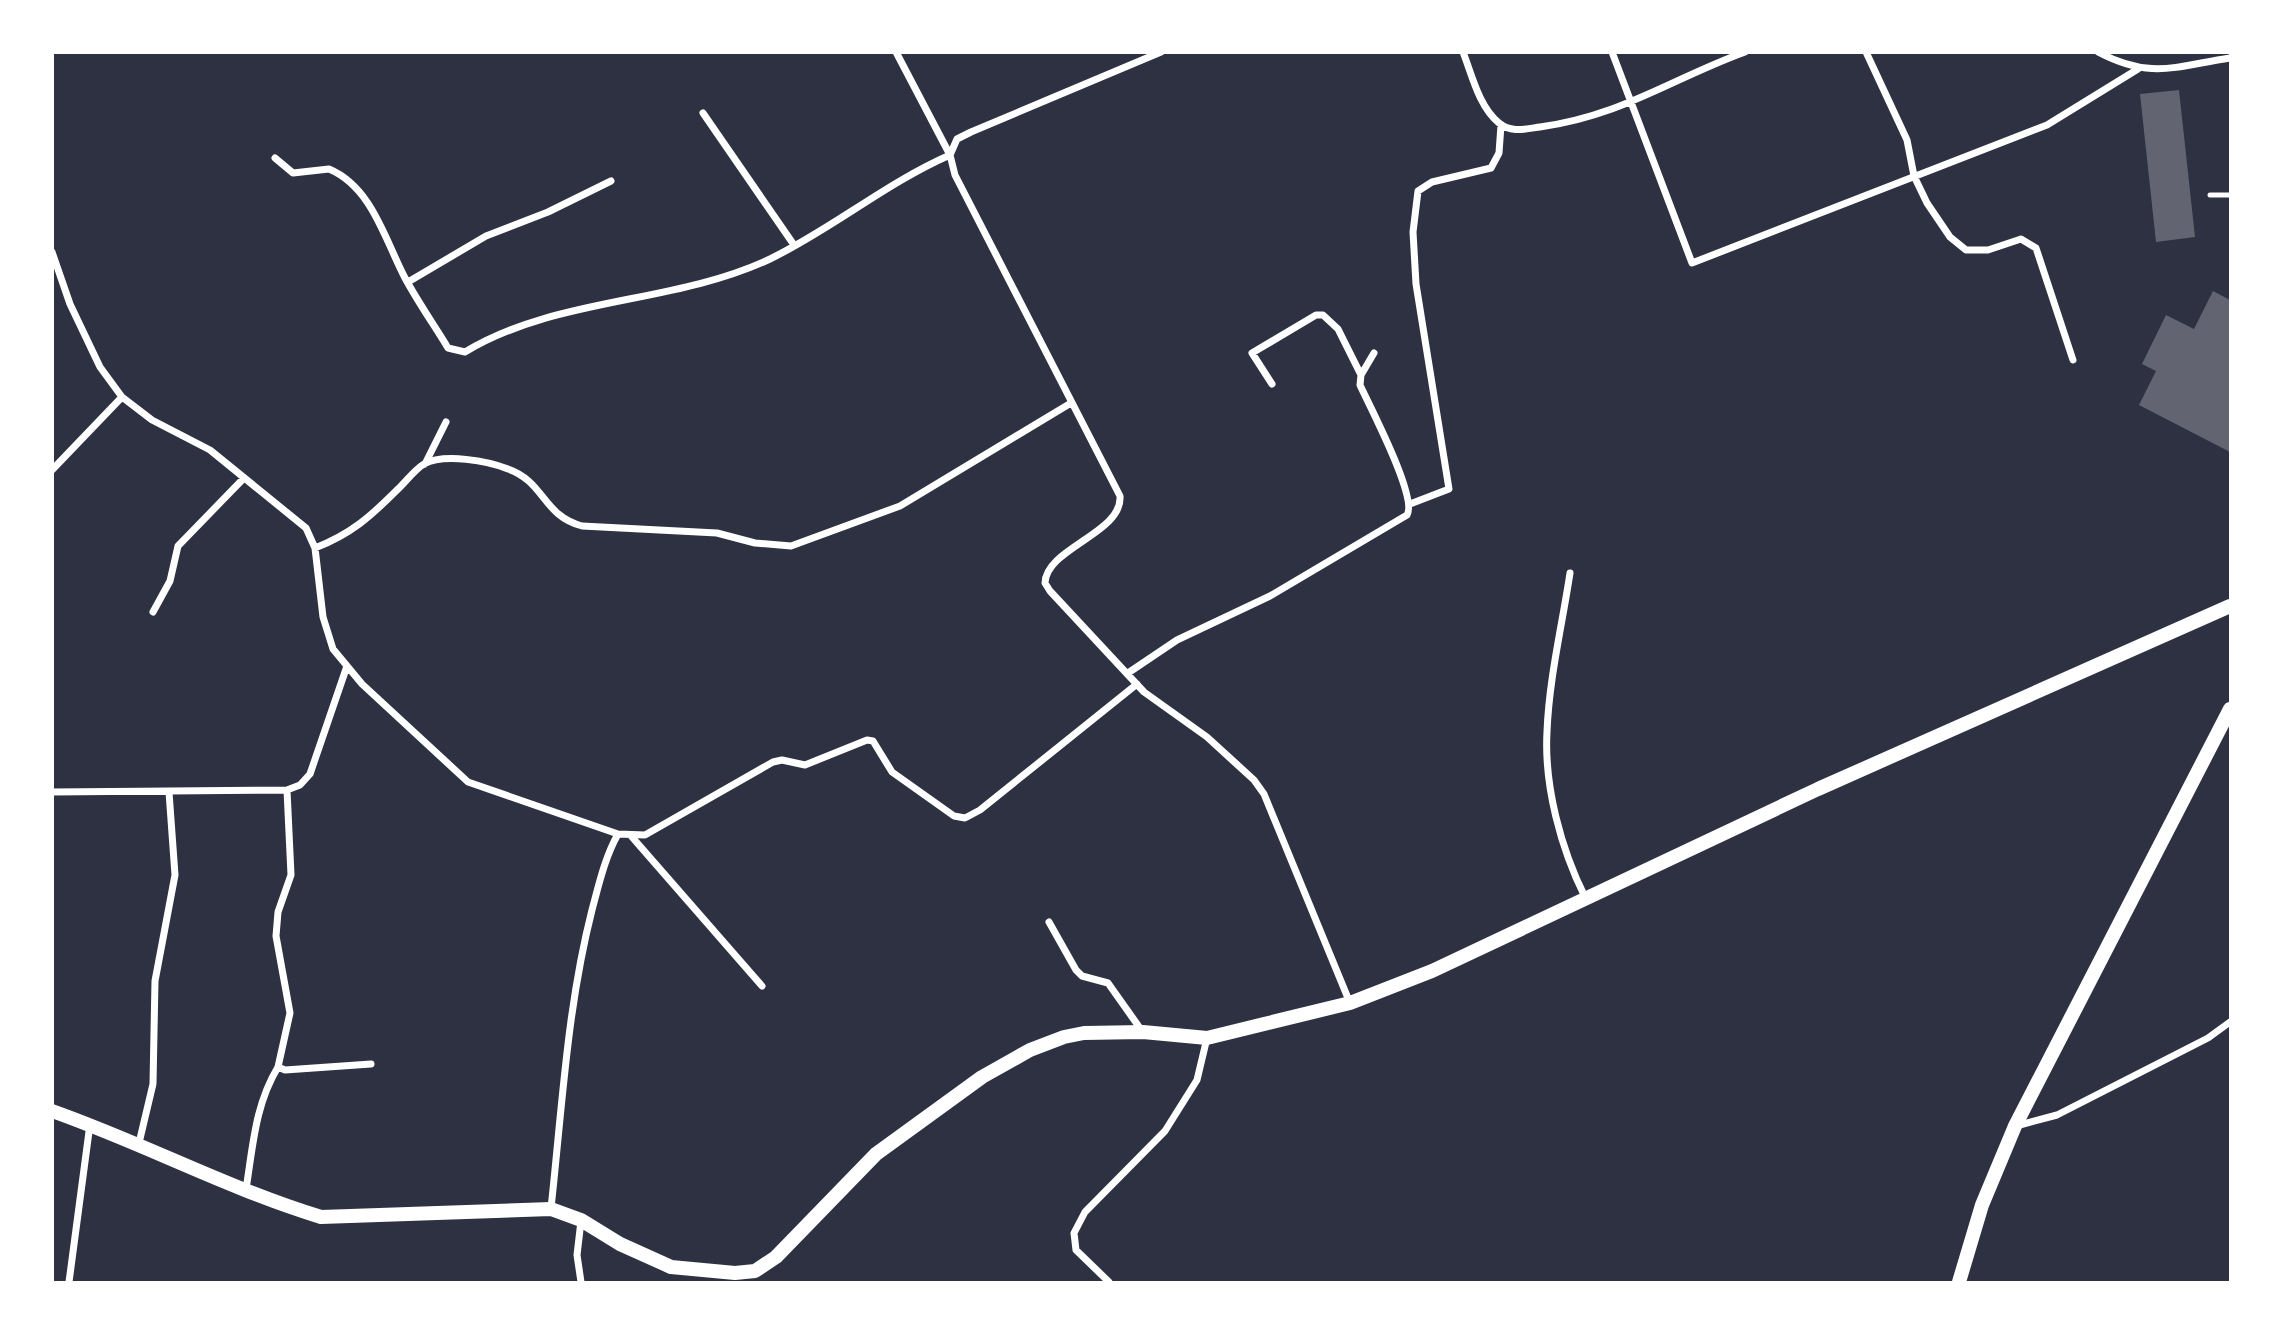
<svg xmlns="http://www.w3.org/2000/svg" width="2283" height="1335" font-family="Montserrat,sans-serif">
	<rect width="100%" height="100%" fill="#2d3142"/>
	<path fill="#626471" d="M2179,90L2195,237L2156,242L2140,94Z
		M2213,291L2230,300V452L2139,405L2156,371L2142,364L2166,315L2194,329Z"/>
	<g fill="none" stroke-linecap="round" stroke-linejoin="round">
		<path stroke="#fff" stroke-width="5" d="M2210,195H2230"/>
		<path stroke="#fff" stroke-width="7" d="M1161,52L971,132L957,139L950,155L955,175L1120,496C1123,533 1046,548 1045,583L1050,591L1144,692L1207,737L1254,780L1264,794L1350,1003
			M1463,52C1472,75 1479,107 1499,123C1511,133 1525,129 1540,127C1621,116 1671,79 1745,52
			M1612,52L1692,263L2047,125L2138,69
			M1866,52L1907,140L1914,176L1927,203L1950,237L1966,250H1988L2021,239L2036,248L2073,360
			M2098,52C2151,80 2176,66 2230,58
			M703,113L794,245
			M275,158L293,173L329,169C372,187 385,240 405,278C418,302 434,325 448,348L465,352C558,296 672,305 770,259C832,229 886,183 950,155L896,52
			M52,252L70,304L100,367L122,397L152,420L210,450L306,528L315,548L323,617L333,649L362,684L468,782L618,834C605,857 599,884 592,910C567,1008 562,1109 551,1208
			M408,282L486,236L548,212L611,181
			M1272,384L1252,353L1316,315H1323L1338,329L1361,375
			M425,464L446,422
			M52,470L122,397
			M1410,504L1449,489L1416,284L1413,232L1418,191L1432,182L1491,168L1499,153L1501,125
			M315,548C351,534 370,517 397,490C405,483 415,469 424,464C444,453 488,461 508,469C545,482 542,515 582,526L717,533L755,543L791,546L900,506L1071,403
			M1570,573C1562,626 1549,679 1547,732C1544,786 1561,849 1585,897
			M153,612L170,581L178,546L244,478
			M1128,673L1177,640L1270,596L1407,515C1418,498 1370,407 1360,385L1361,375L1374,353
			M287,790L291,875L278,912L276,936L290,1013L278,1067L285,1070L371,1064
			M52,792L287,790L300,785L310,774L347,666
			M618,834L645,835L773,762L782,760L805,765L867,740L873,741L892,772L954,816L965,818L980,810L1137,684
			M632,837L762,986
			M1049,922L1076,970L1082,976L1108,983L1142,1031
			M2016,1126L2057,1115L2208,1038L2230,1022
			M139,1143L153,1084L155,981L175,875L169,792
			M246,1189C253,1146 255,1105 278,1067
			M581,1221L577,1255L581,1282
			M69,1282L90,1124
			M1109,1282L1076,1250L1074,1233L1085,1212L1165,1131L1197,1080L1207,1038"/>
		<path stroke="#fff" stroke-width="14" d="M52,1111C143,1143 229,1189 321,1217L551,1209L581,1220L620,1244L671,1267L735,1273L755,1271L776,1257L876,1154L982,1077L1030,1050L1064,1037L1084,1033L1143,1032L1207,1038L1350,1003L1432,971L1818,789L2230,606
			M1959,1282L1982,1205L2015,1126L2230,709"/>
	</g>
	<rect width="2283" height="1335" fill="none" stroke="#ffffff" stroke-width="108"/>
</svg>
